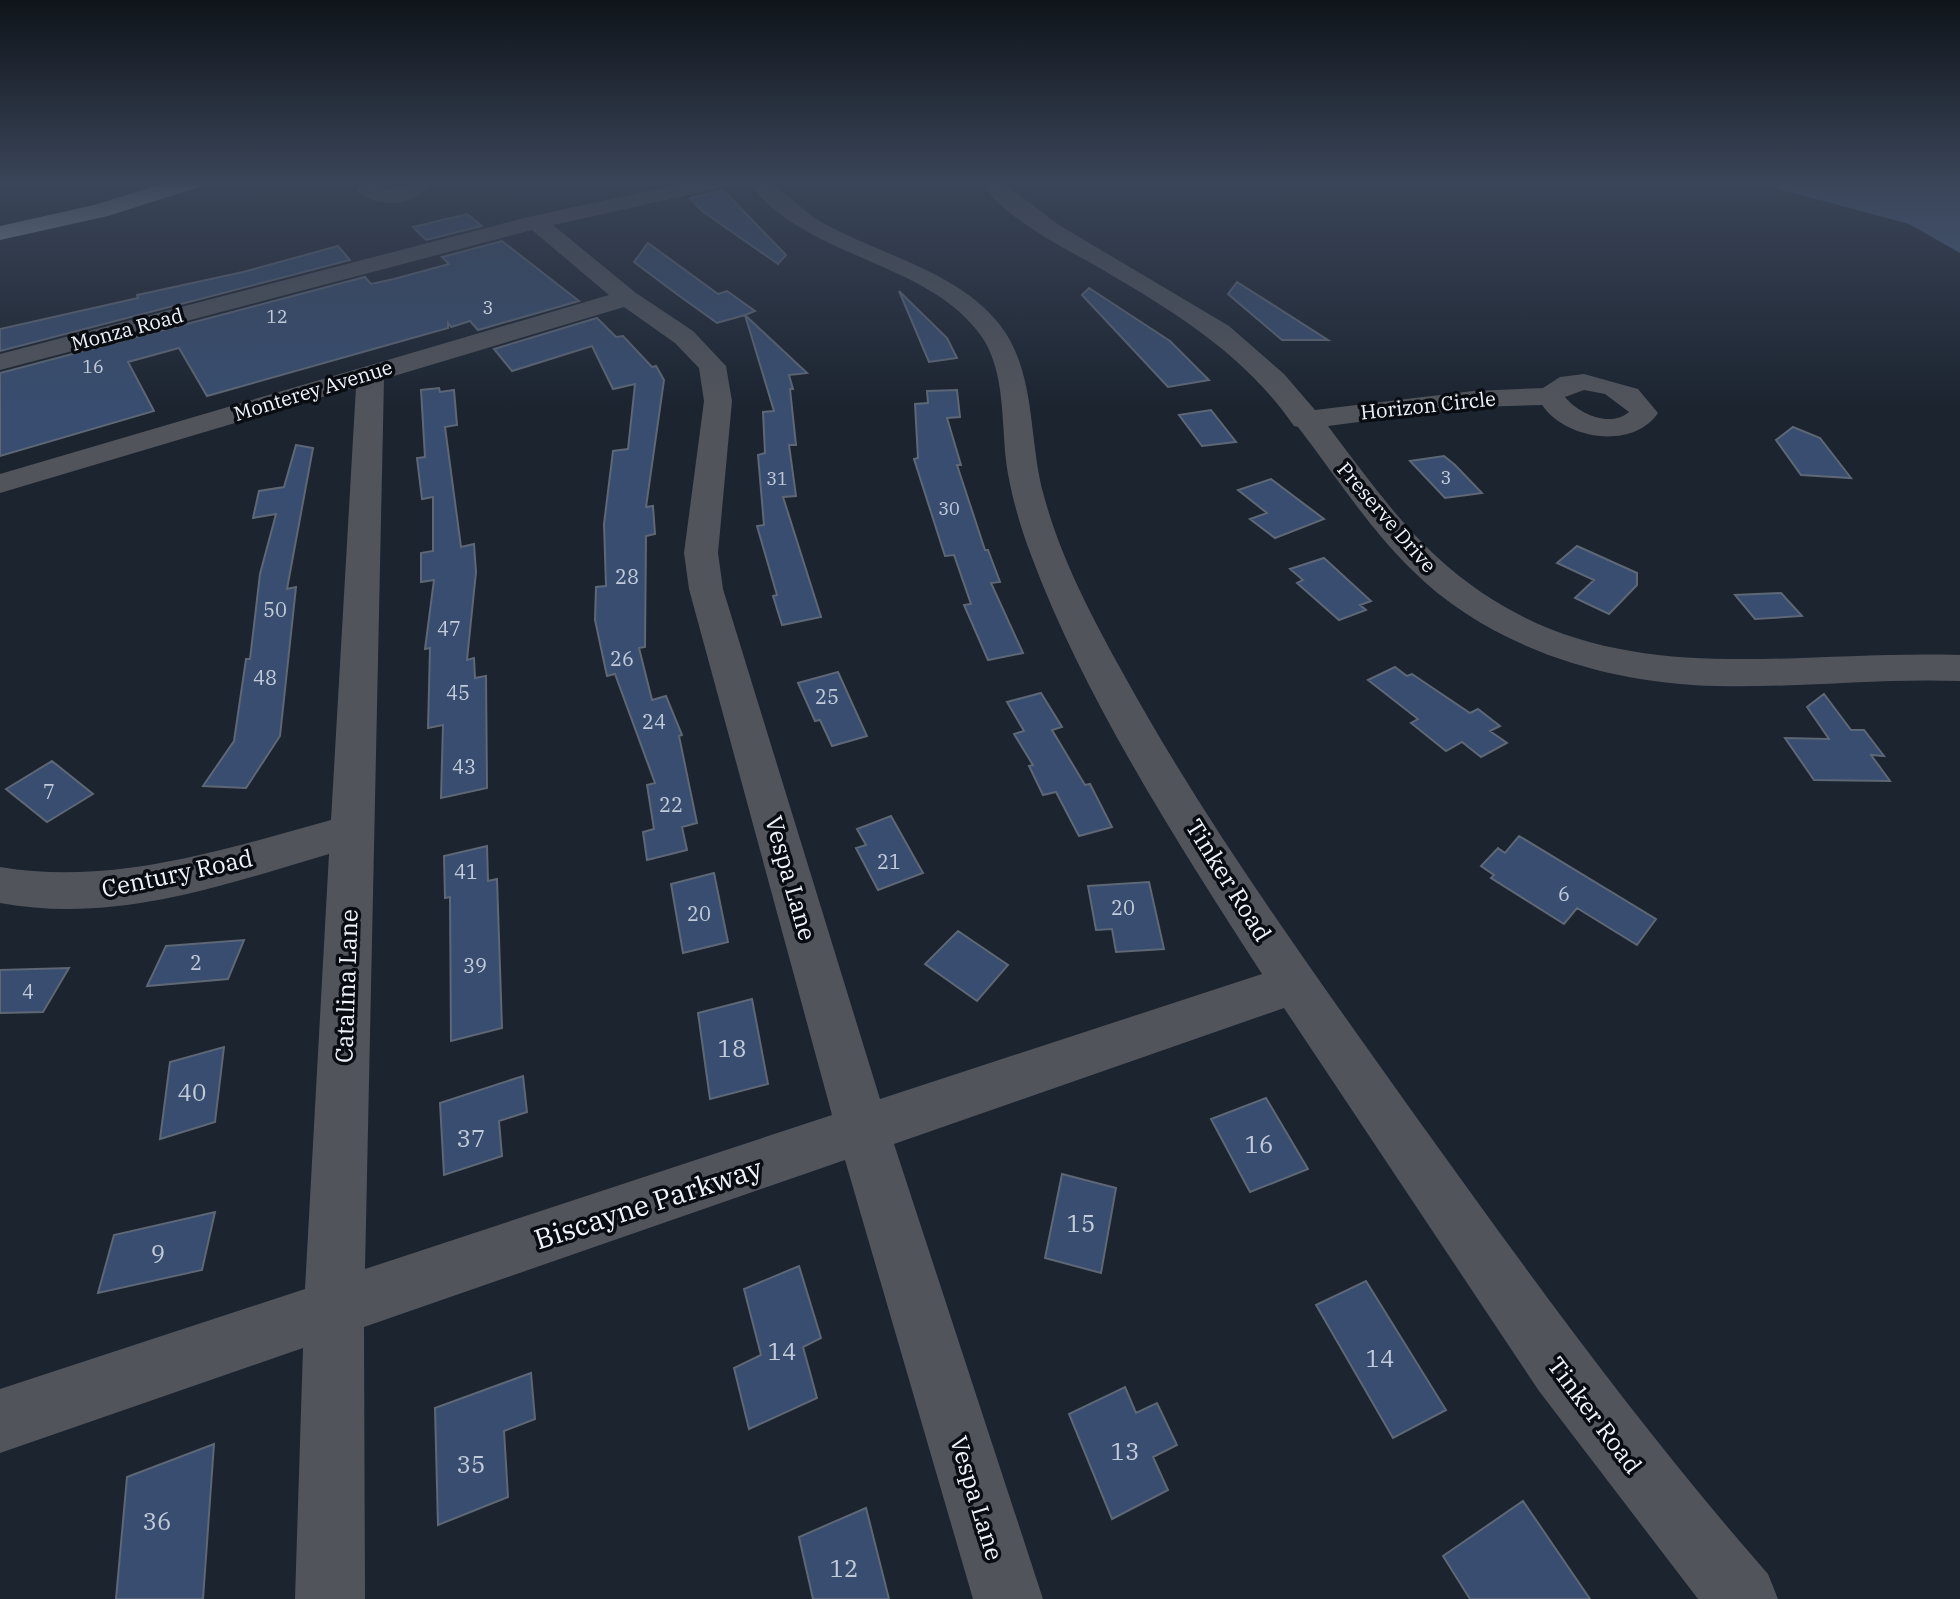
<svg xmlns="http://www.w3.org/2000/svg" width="1960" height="1599" font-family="'IBM Plex Serif',serif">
	<rect width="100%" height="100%" fill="#1c2430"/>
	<path fill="#4d6387" d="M1753,182H1960V253L1909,224Z"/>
	<path fill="#384d6f" stroke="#5e6775" stroke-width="2" d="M723,190L786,255L778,264L702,211L690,198Z
		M467,214L482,226L426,240L413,227Z
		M502,241L579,301L478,330L470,321L451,327L448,323V328L207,396L179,348L128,362L154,411L0,456V373L365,277L371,284L394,279L449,264L442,257Z
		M648,243L718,294L727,291L755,311L745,315L807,373L789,375L793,389H790L796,445H789L796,496L783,497L821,617L782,625L773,596L777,595L757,526L764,525L758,455L765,453L763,412L774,411L745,315L717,323L678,295L634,262Z
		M338,246L350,260L0,351V329L138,298L137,295L243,272Z
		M1237,282L1328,340H1282L1228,294Z
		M1089,288L1170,341L1209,380L1168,387L1082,295Z
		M899,291L947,338L957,358L929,362Z
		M597,318L616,337L623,336L652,367L656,366L664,380L646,507L653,506L655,534L646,536L645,647L639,648L652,700L666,696L682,735L679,736L697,823L682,827L687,850L647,860L643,832L654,829L647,785L655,783L615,674L607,676L595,620L596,587L606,586L604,524L613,451L628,449L635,384L613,389L592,346L512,371L494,349Z
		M439,388L440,392L454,390L457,425L445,427L461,547L474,544L476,572L467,660L474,658L475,678L486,676L487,788L441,798L443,725L428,728L430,648L425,649L434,580L421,582V553L433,551V497L422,499L417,458L425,457L421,390Z
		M957,390L960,417L947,418L961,465H957L985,550H988L1000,582L991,583L1023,653L988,660L964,605L971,604L954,555L945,556L914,459L918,458L915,404L928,403L927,391Z
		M1211,410L1236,442L1202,446L1179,415Z
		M1793,427L1820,438L1851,478L1801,475L1776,440Z
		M296,445L313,448L287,589L296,587L280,736L246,788L203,786L234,741L246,659H250L260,574L276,514L253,518L259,491L284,487Z
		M1444,456L1455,465L1482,493L1445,498L1410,461Z
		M1271,479L1324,519L1275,538L1250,519L1267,513L1238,490Z
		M1577,546L1637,573V585L1609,614L1575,598L1594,580L1557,563Z
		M1324,558L1371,601L1360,605L1366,610L1339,620L1297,583L1303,580L1290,569Z
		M1781,593L1802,616L1755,619L1735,595Z
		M1395,667L1407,676L1412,674L1470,713L1478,709L1500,726L1490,731L1507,743L1481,757L1462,742L1446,751L1411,723L1418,719L1368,680Z
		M838,672L867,736L832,746L820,720L815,721L798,683Z
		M1041,693L1062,727L1052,730L1085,785L1090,784L1112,827L1079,836L1056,792L1043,795L1029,766L1033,765L1014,734L1024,731L1007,702Z
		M1824,694L1851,730H1864L1884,756L1871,755L1890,781L1814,780L1785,738L1829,739L1807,707Z
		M52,761L93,794L47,822L6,789Z
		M891,816L923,873L878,890L856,848L866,845L857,829Z
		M1519,836L1656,919L1637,945L1577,908L1564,924L1491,878L1494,875L1481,866L1498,848L1505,853Z
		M487,846L488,881L497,879L502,1028L451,1041L450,897L445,898L444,856Z
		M714,873L728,942L683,953L671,884Z
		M1149,882L1164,949L1116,952L1112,929L1096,930L1088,886Z
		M958,931L1008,965L977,1001L925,964Z
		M244,940L228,979L147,986L166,946Z
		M69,968L43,1012L0,1013V970Z
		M752,999L768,1084L710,1099L698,1013Z
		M224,1047L215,1122L160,1139L170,1062Z
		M523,1076L527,1112L499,1121L502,1156L444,1175L440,1103Z
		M1266,1098L1308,1169L1250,1192L1211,1119Z
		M1062,1174L1116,1188L1101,1273L1045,1258Z
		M215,1212L202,1270L98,1293L114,1235Z
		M799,1266L821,1338L803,1347L817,1398L749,1429L734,1368L761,1355L744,1289Z
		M1366,1281L1446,1410L1393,1438L1316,1305Z
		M531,1373L535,1419L504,1431L508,1497L438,1525L435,1408Z
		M1125,1387L1136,1413L1157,1403L1177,1445L1153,1457L1168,1490L1112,1519L1069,1414Z
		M214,1444L203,1599H116L127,1477Z
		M1523,1501L1590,1599H1470L1443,1556Z
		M866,1508L889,1599H813L799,1537Z"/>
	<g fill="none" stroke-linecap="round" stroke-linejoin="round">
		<path fill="#51545b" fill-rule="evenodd" d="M364,182H386L381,189C399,191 412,182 429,182C422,207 372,209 357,190Z
			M690,182H730L720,188L553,225L636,293L693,331L726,366L732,401L718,553L723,589L880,1099L1262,974C1180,847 1083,696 1031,555C1021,529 1013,501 1008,474C1000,429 1008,371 979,333C923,259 805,259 748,182C757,182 766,181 773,185C791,197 804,212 823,223C880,255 958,271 1000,325C1037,373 1028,440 1044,496C1061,559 1092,617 1124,675C1207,826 1309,966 1409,1107C1524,1267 1638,1426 1768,1574L1778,1599H1698L1539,1391L1284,1008L894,1144L1043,1599H973L845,1160L364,1327L365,1599H295L303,1348L0,1453V1389L305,1289L329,854C221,886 114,924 0,903V867C114,886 222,850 331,820L356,387L0,493V474L609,295L532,230L0,370V354L528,217ZM624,307L675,343L699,368L704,401L684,553L689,589L832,1115L365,1269L384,379Z
			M979,182H1002L1059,225L1229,326L1284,374L1315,410L1473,391L1543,388L1560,377L1584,374L1638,389L1658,413C1633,450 1566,440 1542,405L1473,407L1328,426C1362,471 1395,518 1437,557C1593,700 1771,649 1960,655V681C1879,678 1798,688 1717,686C1608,684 1490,648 1412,570C1368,527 1335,475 1298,427L1294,426C1243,353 1176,313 1098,267C1058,245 1007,219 979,182ZM1584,390L1605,394L1629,412C1610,428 1579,414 1565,397Z"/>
		<path fill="#8e98a7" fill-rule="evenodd" d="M168,182H202L199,187L108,216L0,240V226L94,205Z"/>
	</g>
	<linearGradient id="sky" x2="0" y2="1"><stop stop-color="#0f141a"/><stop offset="0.45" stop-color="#3a4559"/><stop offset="1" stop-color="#3a4559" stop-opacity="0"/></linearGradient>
	<rect width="1960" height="406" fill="url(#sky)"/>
	<g text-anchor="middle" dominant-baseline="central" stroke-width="7" stroke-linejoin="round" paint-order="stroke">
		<g font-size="18" fill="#c2cbda">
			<text x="488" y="307">3</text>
			<text x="277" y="316">12</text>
			<text x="93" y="366">16</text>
			<text x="1446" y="477">3</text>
			<text x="777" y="478">31</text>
			<text x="949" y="508">30</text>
		</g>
		<g font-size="20" fill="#f0f5fd" stroke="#090d12">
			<text transform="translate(127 329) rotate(-15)">Monza Road</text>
			<text transform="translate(313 390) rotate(-17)">Monterey Avenue</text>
			<text transform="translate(1428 405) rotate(-6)">Horizon Circle</text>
			<text transform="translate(1387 517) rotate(49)">Preserve Drive</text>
		</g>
		<g font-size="20" fill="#c2cbda">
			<text x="627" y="576">28</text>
			<text x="275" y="609">50</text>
			<text x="449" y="628">47</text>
			<text x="622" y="658">26</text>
			<text x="265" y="677">48</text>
			<text x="458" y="692">45</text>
			<text x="827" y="696">25</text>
			<text x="654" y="721">24</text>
			<text x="464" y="766">43</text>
			<text x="49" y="791">7</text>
			<text x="671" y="804">22</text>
			<text x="889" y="861">21</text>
			<text x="466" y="871">41</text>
			<text x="1564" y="893">6</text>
			<text x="1123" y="907">20</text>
			<text x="699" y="913">20</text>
			<text x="196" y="962">2</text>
			<text x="475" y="965">39</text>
			<text x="28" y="991">4</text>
		</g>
		<g font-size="24" fill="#f0f5fd" stroke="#090d12">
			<text transform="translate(177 873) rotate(-12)">Century Road</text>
			<text transform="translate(791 878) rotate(74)">Vespa Lane</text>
			<text transform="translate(1229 880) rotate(58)">Tinker Road</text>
			<text transform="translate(346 986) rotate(-88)">Catalina Lane</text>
			<text transform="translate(1595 1415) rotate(53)">Tinker Road</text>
			<text transform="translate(977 1498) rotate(73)">Vespa Lane</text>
		</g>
		<g font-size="24" fill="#c2cbda">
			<text x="732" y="1048">18</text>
			<text x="192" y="1092">40</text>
			<text x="471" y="1138">37</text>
			<text x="1259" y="1144">16</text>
			<text x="1081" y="1223">15</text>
			<text x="158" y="1253">9</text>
			<text x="782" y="1351">14</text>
			<text x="1380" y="1358">14</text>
			<text x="1125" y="1451">13</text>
			<text x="471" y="1464">35</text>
			<text x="157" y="1521">36</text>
			<text x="844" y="1568">12</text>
		</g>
		<g font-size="28" fill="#f0f5fd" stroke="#090d12">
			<text transform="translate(648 1203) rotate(-18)">Biscayne Parkway</text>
		</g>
	</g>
</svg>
